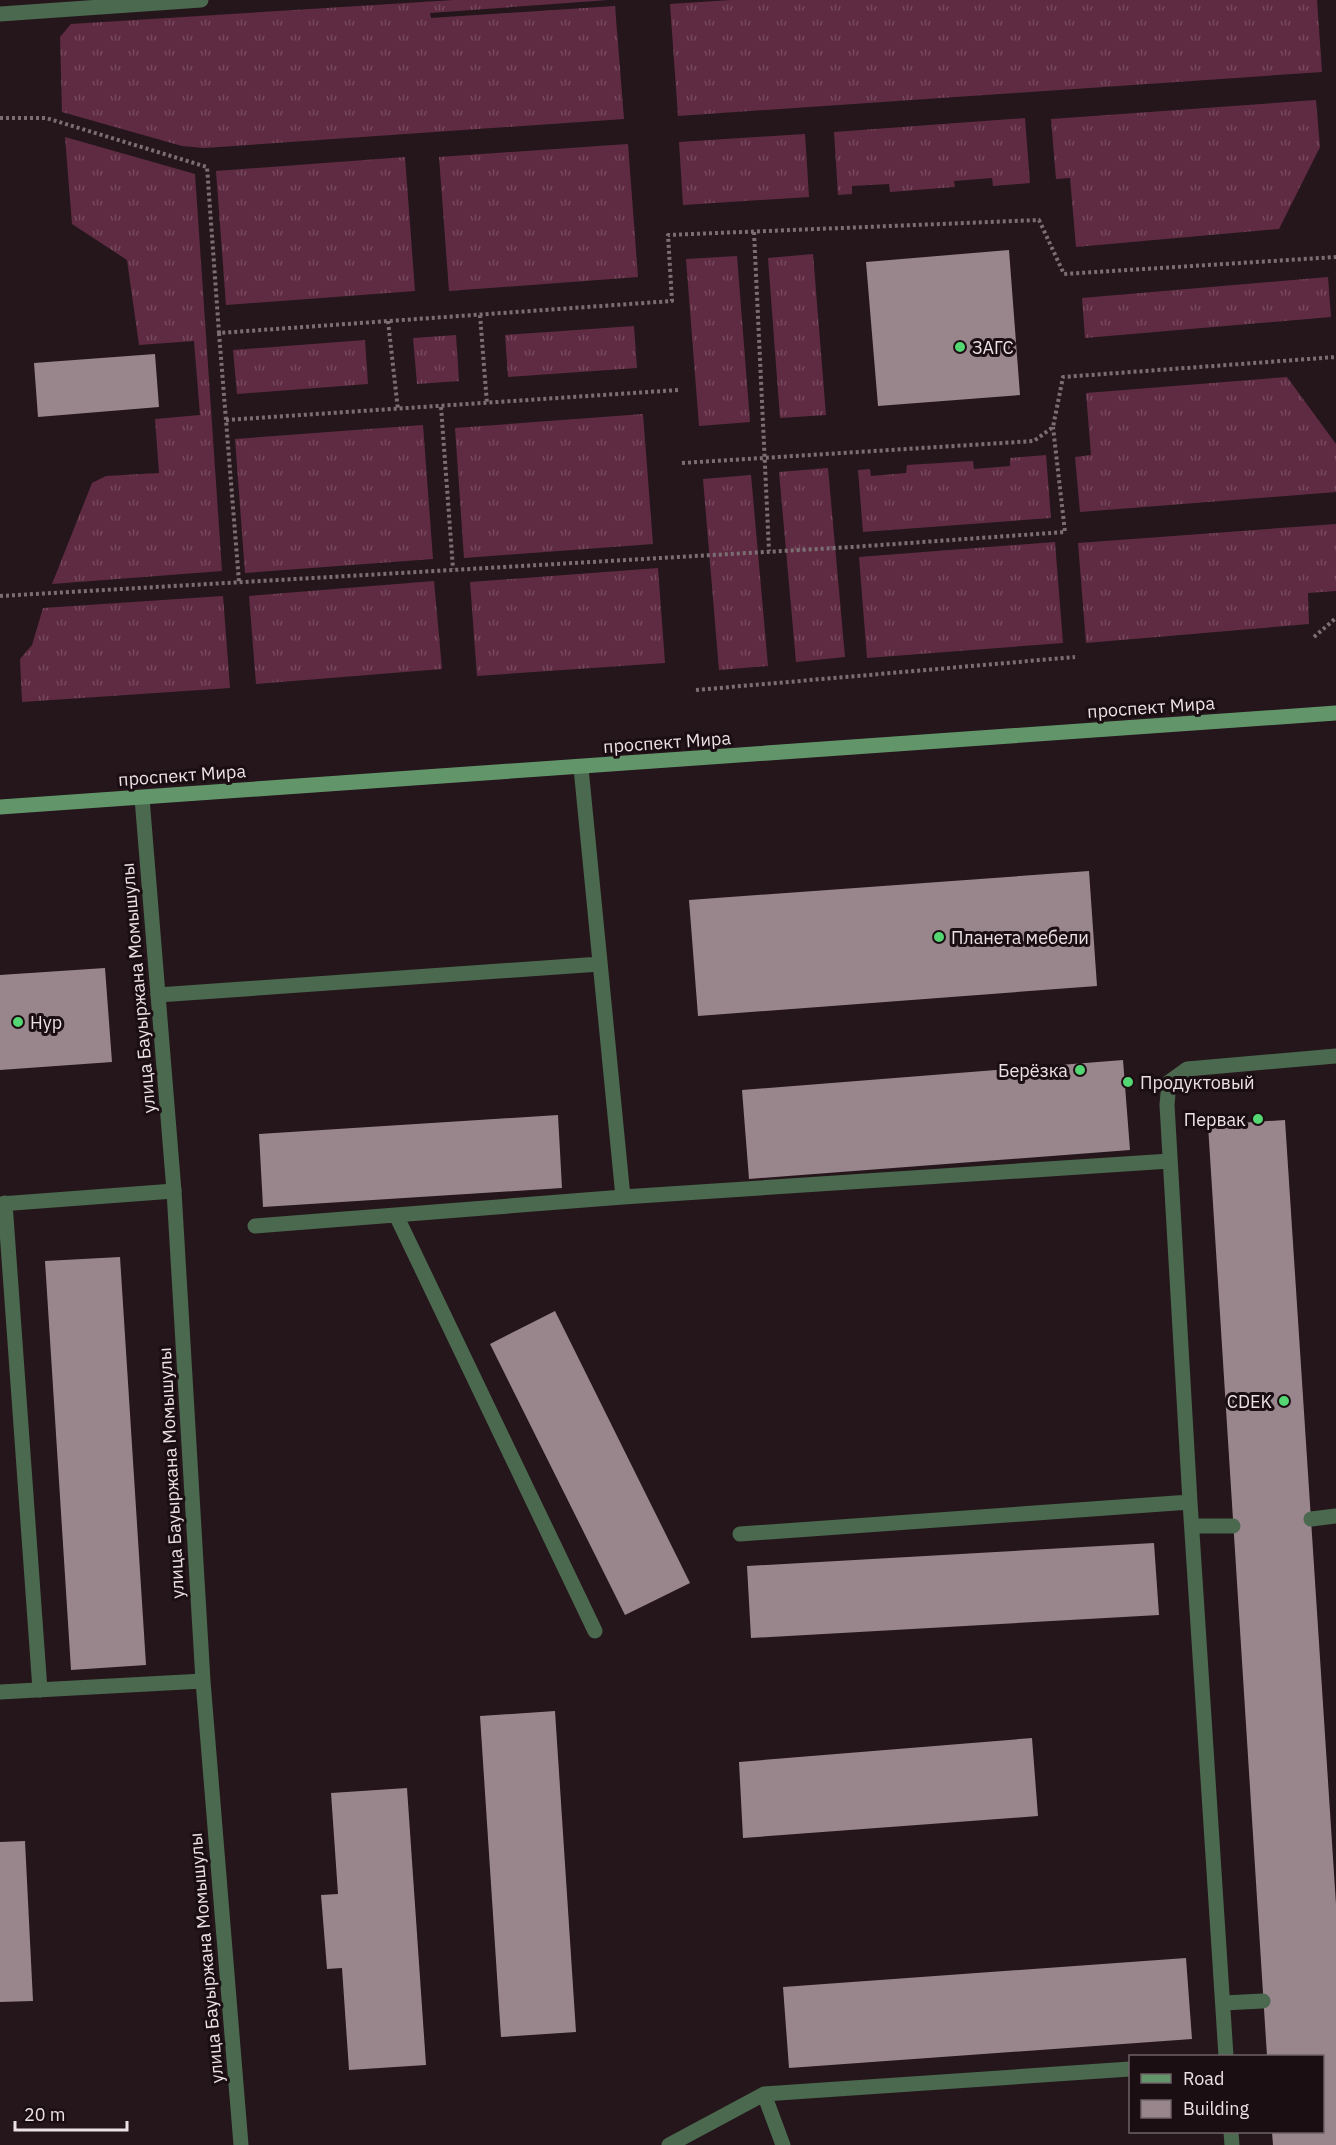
<svg xmlns="http://www.w3.org/2000/svg" width="1336" height="2145" font-family="'IBM Plex Sans',sans-serif">
	<defs>
		<pattern id="grass-tufts" width="24" height="20" patternUnits="userSpaceOnUse" patternTransform="scale(1.5)"><rect width="24" height="20" fill="#5f2b42"/><path d="M3 7l-1-3M5 7V3M7 7l1-3M15 17l-1-3M17 17v-4M19 17l1-3" fill="none" stroke="#76495d"/></pattern>
	</defs>
	<rect width="100%" height="100%" fill="#25161c"/>
	<path fill="url(#grass-tufts)" d="M454,0H608L430,13L431,18L615,6L624,119L204,148L182,146L62,112L60,37L71,24Z
		M731,0H1317L1322,72L678,116L670,4Z
		M1316,100L1320,147L1279,229L1076,247L1070,178L1056,179L1051,119Z
		M1025,118L1030,183L993,186L992,178L954,181L955,187L890,192L889,184L852,186V194L838,195L834,132Z
		M805,134L809,197L683,205L679,142Z
		M65,137L195,174L222,571L52,584L92,483L106,476L159,473L155,419L200,415L194,341L139,345L127,260L72,224Z
		M628,144L638,277L449,291L439,157Z
		M405,157L415,291L226,305L216,171Z
		M813,254L826,415L780,418L768,258Z
		M737,256L750,422L699,426L686,259Z
		M1328,277L1331,317L1085,338L1082,298Z
		M634,326L637,368L508,377L505,335Z
		M456,335L459,381L417,384L413,338Z
		M365,340L368,384L237,394L233,350Z
		M1287,377L1336,444V492L1080,512L1075,457L1091,455L1086,393Z
		M643,414L653,544L464,558L455,428Z
		M423,425L433,559L245,573L235,439Z
		M1046,455L1051,518L863,532L858,470L870,469L871,476L906,473L907,465L973,461L974,469L1010,466V458Z
		M828,468L845,657L796,662L779,472Z
		M751,475L768,666L719,670L703,479Z
		M1336,524V591L1308,593L1309,624L1086,643L1078,543Z
		M1055,542L1063,643L867,658L859,557Z
		M658,568L665,663L477,676L470,582Z
		M434,581L442,669L256,684L249,596Z
		M223,596L230,688L22,702L20,659L32,645L43,608Z"/>
	<path fill="#99868c" d="M1009,250L1020,395L878,406L866,262Z
		M155,354L159,407L38,417L34,363Z
		M1089,871L1097,986L698,1016L689,900Z
		M105,968L112,1062L0,1070V975Z
		M1123,1060L1130,1150L749,1179L742,1090Z
		M558,1115L562,1188L263,1207L259,1134Z
		M1285,1120L1336,1904V2145H1273L1272,2132H1322V2056H1267L1208,1125Z
		M120,1257L146,1665L71,1670L45,1261Z
		M555,1311L690,1583L625,1615L490,1344Z
		M1154,1543L1159,1615L751,1638L747,1566Z
		M555,1711L576,2032L501,2037L480,1716Z
		M1032,1738L1038,1816L743,1838L739,1762Z
		M407,1788L426,2065L349,2070L342,1968L327,1969L321,1895L338,1894L331,1793Z
		M25,1841L33,2001L0,2002V1842Z
		M1186,1958L1192,2039L789,2068L783,1987Z"/>
	<g fill="none" stroke-linecap="round" stroke-linejoin="round">
		<path stroke="#7b6e73" stroke-width="4" stroke-dasharray="3 3" stroke-linecap="butt" d="M0,118H46L207,167L219,333L672,301L668,235L1039,220L1064,274L1336,257
			M754,232L769,551
			M480,315L487,404
			M388,321L398,410
			M219,333L239,582
			M441,407L453,569
			M226,420L678,390
			M682,463L1034,441L1053,427L1063,377L1336,357
			M0,596L852,547L1065,532L1053,427
			M1314,637L1336,618
			M696,690L1075,657"/>
		<path stroke="#4a694e" stroke-width="15" d="M581,768L623,1197
			M158,995L600,964
			M5,1203L40,1690
			M0,1204L174,1191
			M396,1215L595,1631
			M255,1226L623,1197L1170,1161
			M1311,1519L1336,1516
			M1192,1526H1233
			M740,1534L1190,1502
			M1223,2003L1263,2001
			M1226,2056L1190,1502L1167,1105L1169,1082L1187,1069L1336,1056
			M764,2094L783,2145
			M1231,2132L1232,2145
			M669,2145L764,2094L1130,2069"/>
		<path stroke="#4a694e" stroke-width="15" d="M0,14L201,0
			M142,798L174,1191L203,1681L241,2145
			M0,1692L203,1681"/>
		<path stroke="#62966a" stroke-width="15" d="M0,807L1336,713"/>
	</g>
	<g fill="#54d672" stroke="#1b0e13" stroke-width="2">
		<circle cx="960" cy="347" r="6"/>
		<circle cx="939" cy="937" r="6"/>
		<circle cx="18" cy="1022" r="6"/>
		<circle cx="1080" cy="1070" r="6"/>
		<circle cx="1128" cy="1082" r="6"/>
		<circle cx="1258" cy="1119" r="6"/>
		<circle cx="1284" cy="1401" r="6"/>
	</g>
	<g text-anchor="middle" dominant-baseline="central" stroke-width="6" stroke-linejoin="round" paint-order="stroke">
		<g font-size="18" fill="#ece1e5" stroke="#1b0e13" text-anchor="start">
			<text x="972" y="347">ЗАГС</text>
			<text x="951" y="937">Планета мебели</text>
			<text x="30" y="1022">Нур</text>
			<text x="1068" y="1070" text-anchor="end">Берёзка</text>
			<text x="1140" y="1082">Продуктовый</text>
			<text x="1246" y="1119" text-anchor="end">Первак</text>
			<text x="1272" y="1401" text-anchor="end">CDEK</text>
		</g>
		<g font-size="18" fill="#ece1e5" stroke="#1b0e13">
			<text transform="translate(1151 707) rotate(-4)">проспект Мира</text>
			<text transform="translate(667 742) rotate(-4)">проспект Мира</text>
			<text transform="translate(182 775) rotate(-4)">проспект Мира</text>
			<text transform="translate(138 988) rotate(-95)">улица Бауыржана Момышулы</text>
			<text transform="translate(171 1473) rotate(-93)">улица Бауыржана Момышулы</text>
			<text transform="translate(206 1958) rotate(-95)">улица Бауыржана Момышулы</text>
		</g>
	</g>
	<rect x="1129" y="2055" width="195" height="78" fill="#1b0e13" stroke="#6f6267" stroke-width="1.5"/>
	<rect x="1141" y="2074" width="30" height="9" fill="#62966a" stroke="#6f6267" stroke-width="1.5"/>
	<text x="1183" y="2085" font-size="18" fill="#ece1e5">Road</text>
	<rect x="1141" y="2100" width="30" height="18" fill="#99868c" stroke="#6f6267" stroke-width="1.5"/>
	<text x="1183" y="2115" font-size="18" fill="#ece1e5">Building</text>
	<path d="M15 2121v9h112v-9" fill="none" stroke="#ece1e5" stroke-width="3"/>
	<text x="24" y="2121" font-size="18" fill="#ece1e5" stroke="#1b0e13" stroke-width="4.5" paint-order="stroke">20 m</text>
</svg>
